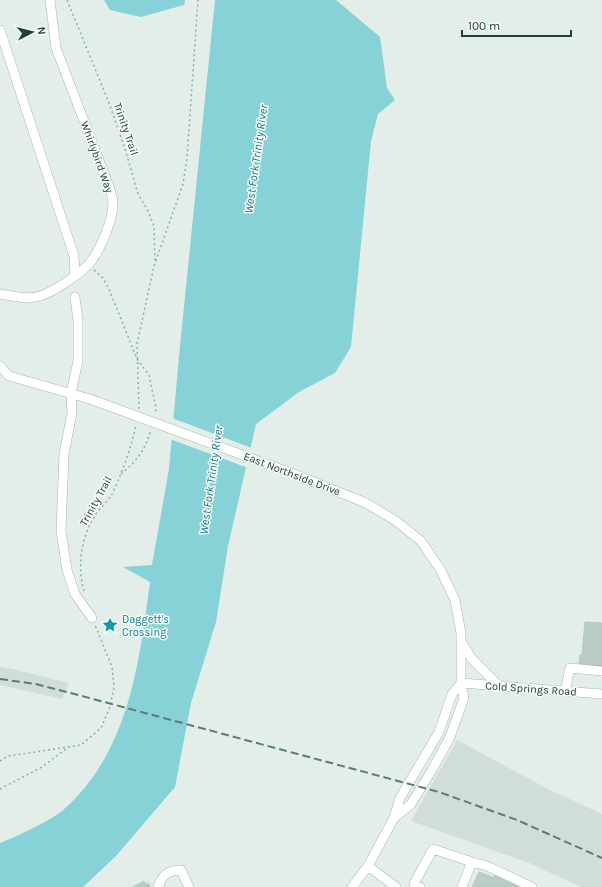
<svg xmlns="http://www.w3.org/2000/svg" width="602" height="887" font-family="Karla,sans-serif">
	<defs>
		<filter id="shadow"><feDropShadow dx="4" dy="2.5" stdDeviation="1" flood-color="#0004"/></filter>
	</defs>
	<rect width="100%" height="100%" fill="#e3eee8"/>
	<path fill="#d1ded7" d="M0,667L13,669L69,683L62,699L0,685Z
		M457,740L550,790L602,814V887H581L529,863L411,821Z"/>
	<path fill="#86d2d7" d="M104,0H185L184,5L141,17L110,10Z
		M215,0H336L380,37L387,88L395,100L378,114L371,141L351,347L335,373L299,392L256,424L228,546L216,622L191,703L175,787L116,856L83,887H0V843C16,837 49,821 62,811C129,753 139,664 150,582L123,567L152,565L169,469L179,356Z"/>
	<path fill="#e3eee8" d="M172,418L252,448L248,468L170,439Z"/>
	<path fill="#baccc3" stroke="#b4c8be" filter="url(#shadow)" d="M585,622L602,623V664H579L580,655H582Z
		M479,872L494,878L495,875L521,887H472Z
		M144,881L147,887H133Z"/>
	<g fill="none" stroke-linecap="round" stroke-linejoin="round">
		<defs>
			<path id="minor" d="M0,30L74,256L75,275
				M0,294C13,296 27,300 40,296C53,292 77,276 87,266C99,254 114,219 113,201C112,197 111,193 110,189L56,48L50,0
				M75,297L78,321V361L71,393L72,413L64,454L61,531L67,570L75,594L92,618
				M0,366L9,376L90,399
				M294,474L366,503L396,521L421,541L440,569L455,600L461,633V683L464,698L450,737L432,770L411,804L394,818
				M462,643L472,659L499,686
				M461,683L602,694
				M565,691L570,668L602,671
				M472,862L487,866L532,887
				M368,866L396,887
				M158,887C162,875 168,870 181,870L189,887
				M352,887L368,866L394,818L400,798L439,732L452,694L461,683
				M420,887L414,884L433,849L472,862L462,887"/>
		</defs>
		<use href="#minor" stroke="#a5b7af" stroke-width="10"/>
		<path stroke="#80b4a0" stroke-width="1.5" stroke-dasharray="2 3" stroke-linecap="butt" d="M67,0L109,103L125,149L138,194L148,211L154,226L155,263
			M94,270L103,278L109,289L137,359L149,375L156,408L155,414
			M139,409L137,344L154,266L183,184L187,158L198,0
			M121,474C137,461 146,449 151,429
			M84,591C77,568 81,538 94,517C98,510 106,503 111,496C120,479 133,443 136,424
			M0,761L8,756L81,745L101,728L110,707L114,687L112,667L95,625
			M0,789L42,767L70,746"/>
		<use href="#minor" stroke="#fff" stroke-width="9"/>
		<path stroke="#5b7c71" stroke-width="2" stroke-dasharray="8 4" stroke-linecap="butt" d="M0,679L36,684L67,692L439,792L517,820L602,858"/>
		<defs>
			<path id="minor-bridge" d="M90,399L294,474"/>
		</defs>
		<use href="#minor-bridge" stroke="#a5b7af" stroke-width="10" stroke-linecap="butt"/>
		<use href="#minor-bridge" stroke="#fff" stroke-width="9"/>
	</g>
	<defs>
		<symbol id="sight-bare" viewBox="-9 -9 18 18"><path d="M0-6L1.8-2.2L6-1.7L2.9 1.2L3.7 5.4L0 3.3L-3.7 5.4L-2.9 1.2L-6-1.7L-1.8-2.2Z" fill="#0f9aa8" stroke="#f4faf6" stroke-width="2.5" paint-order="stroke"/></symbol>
	</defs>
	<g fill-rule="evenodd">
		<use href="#sight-bare" x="99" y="614" width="22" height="22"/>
	</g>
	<g text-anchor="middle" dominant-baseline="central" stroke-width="3" stroke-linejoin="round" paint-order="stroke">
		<g font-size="11" fill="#214135" stroke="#f4faf6">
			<text transform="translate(126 129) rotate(71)">Trinity Trail</text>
			<text transform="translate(97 157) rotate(70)">Whirlybird Way</text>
			<text transform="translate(292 474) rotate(21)">East Northside Drive</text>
			<text transform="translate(96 501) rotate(-61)">Trinity Trail</text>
			<text transform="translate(531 689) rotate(4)">Cold Springs Road</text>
		</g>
		<g font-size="11" fill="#0d838f" stroke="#f4faf6" text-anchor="start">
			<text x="122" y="619">Daggett's<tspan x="122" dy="13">Crossing</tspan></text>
		</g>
		<g font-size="12" font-style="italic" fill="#157982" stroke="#f4faf6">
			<text transform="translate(256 159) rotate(-82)">West Fork Trinity River</text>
			<text transform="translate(211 480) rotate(-82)">West Fork Trinity River</text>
		</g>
	</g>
	<g transform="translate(32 32) rotate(83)" stroke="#f4faf6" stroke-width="3" paint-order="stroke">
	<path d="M0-3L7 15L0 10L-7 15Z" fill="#214135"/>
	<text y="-6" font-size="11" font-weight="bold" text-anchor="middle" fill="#214135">N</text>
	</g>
	<path d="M462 30v6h109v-6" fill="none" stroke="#214135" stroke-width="2"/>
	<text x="468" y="30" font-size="12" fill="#214135" stroke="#f4faf6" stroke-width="3" paint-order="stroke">100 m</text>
</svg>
